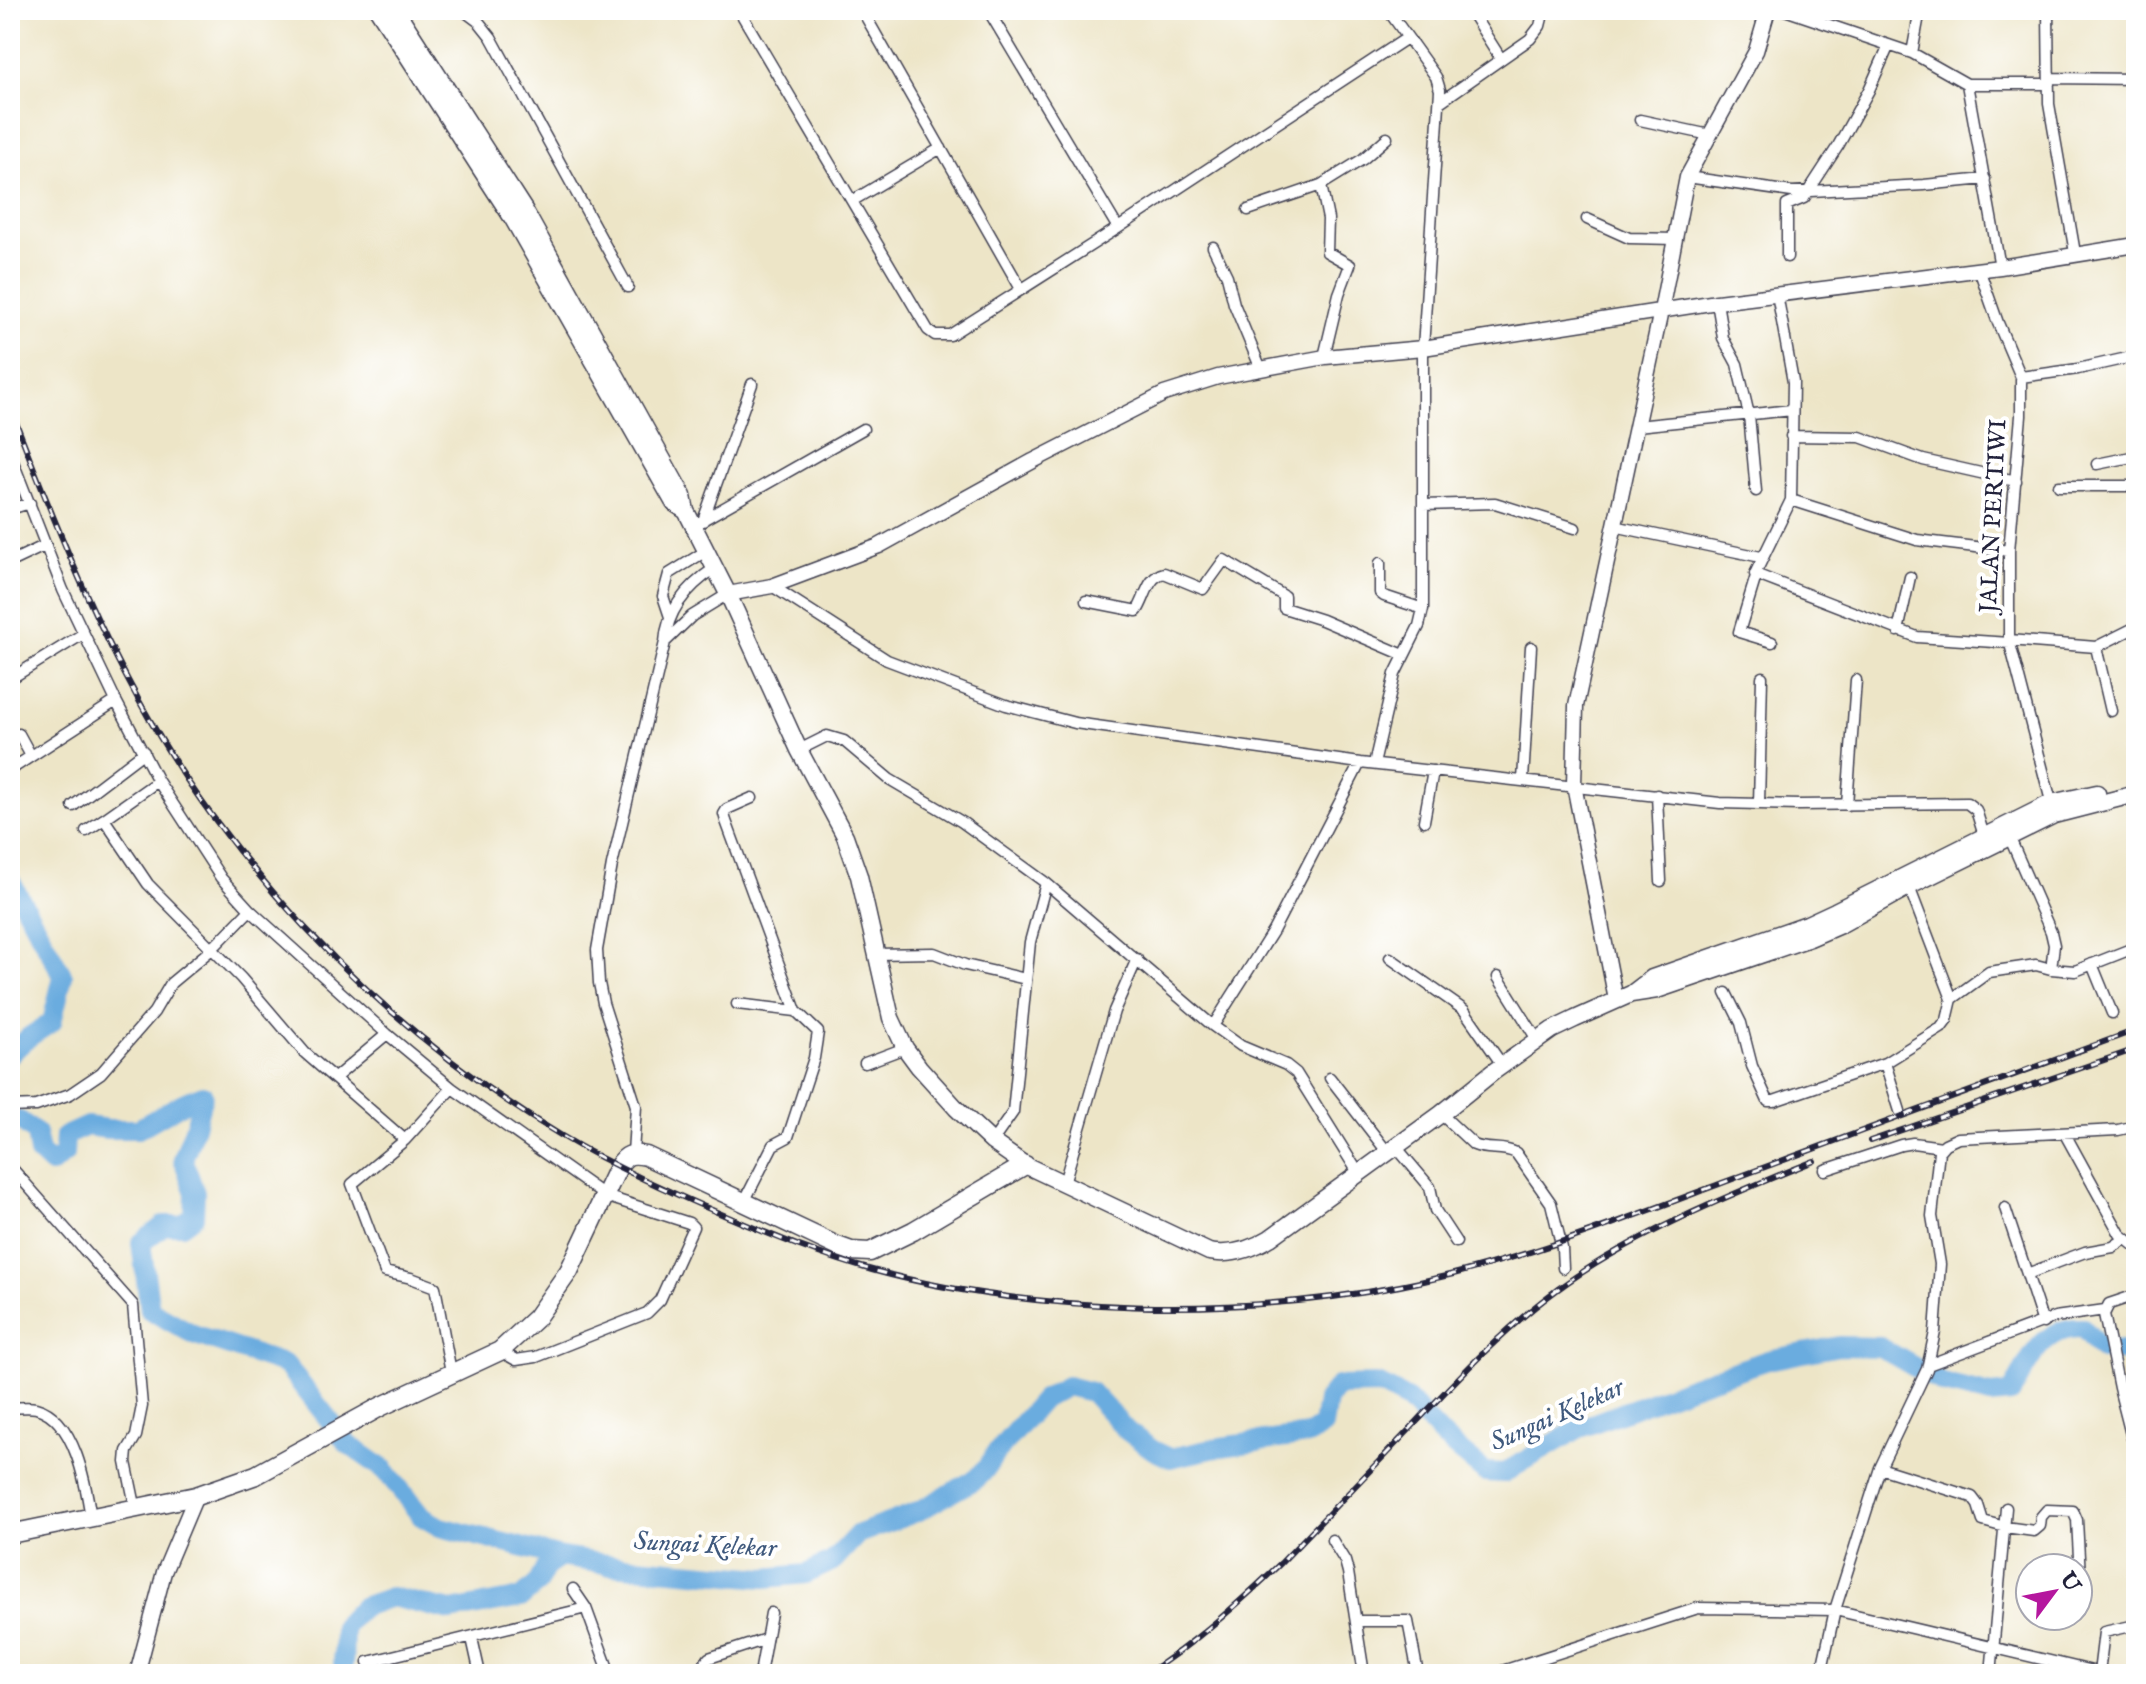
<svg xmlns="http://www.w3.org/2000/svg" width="2146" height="1684" font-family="'IM FELL English',serif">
	<rect width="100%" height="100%" fill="#fff"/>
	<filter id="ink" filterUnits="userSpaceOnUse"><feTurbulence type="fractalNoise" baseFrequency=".0125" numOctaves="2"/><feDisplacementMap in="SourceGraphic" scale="16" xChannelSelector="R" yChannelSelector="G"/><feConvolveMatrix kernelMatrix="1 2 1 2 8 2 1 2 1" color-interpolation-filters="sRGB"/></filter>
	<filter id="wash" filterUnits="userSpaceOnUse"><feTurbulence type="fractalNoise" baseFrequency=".006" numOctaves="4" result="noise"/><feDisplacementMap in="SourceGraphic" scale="32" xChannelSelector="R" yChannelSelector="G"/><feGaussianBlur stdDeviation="1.8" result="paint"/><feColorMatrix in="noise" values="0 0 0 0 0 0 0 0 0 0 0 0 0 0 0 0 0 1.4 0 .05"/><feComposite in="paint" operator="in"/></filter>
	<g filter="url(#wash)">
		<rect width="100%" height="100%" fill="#ede5c7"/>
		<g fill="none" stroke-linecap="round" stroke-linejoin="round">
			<path stroke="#6bacdf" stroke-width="20" d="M10,880L63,976L52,1022L29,1037L10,1054
				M10,1120L20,1121L36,1133L39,1153L51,1164L64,1154L65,1136L87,1126L108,1129H138L183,1103L203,1095L195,1126L183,1159L195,1193L194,1216L182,1225H164L141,1243L150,1310L193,1334L286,1365L348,1444L385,1470L421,1516L440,1527L561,1557L612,1565L765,1578L806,1574L833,1561L858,1534L917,1512L974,1480L985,1470L995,1454L1043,1399L1067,1386L1091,1392L1127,1431L1153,1450L1170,1458L1221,1447L1308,1435L1323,1426L1327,1400L1338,1386L1380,1385L1408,1400L1444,1438L1485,1472L1504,1473L1578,1429L1703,1382L1768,1360L1839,1346L1880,1347L1944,1384L1991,1395L2011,1393C2030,1361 2041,1326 2083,1328L2101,1349L2136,1353
				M343,1674L344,1626L362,1607L391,1597L451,1611L521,1598L537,1584L546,1567L561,1557"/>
		</g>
	</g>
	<g filter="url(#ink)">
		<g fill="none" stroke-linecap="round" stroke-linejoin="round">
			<defs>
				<path id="street" d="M463,10L479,22L491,37L628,287
					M739,10L928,330L935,335H950L1118,228L1407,38
					M862,10L1021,289
					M988,10L1118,228
					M1470,10L1501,59
					M1785,10L1912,53L1967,84L2000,267
					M2048,10L2049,104L2075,253
					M1912,53L1920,10
					M2049,78L2136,79
					M1967,84H2049
					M1440,102L1530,39L1540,26L1544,10
					M1640,120L1710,135
					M1687,177L1792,192L1924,185L1985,179
					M1321,185L1363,159L1387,138
					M852,201L941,148
					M1248,210L1321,185L1328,219L1327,252L1350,265L1339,294L1324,357
					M1587,219L1629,238L1675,239
					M1213,247L1227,276L1234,304L1261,369
					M1787,257V205L1804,198L1838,146L1869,90L1889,45
					M1979,269L1998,323L2021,377V416L2009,551V640L2052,805
					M1777,294L1793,382L1791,500L1755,574L1917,637L2010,643
					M1717,302L1723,338L1737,364L1749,415L1756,491
					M2021,377L2078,369L2136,356
					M1637,426L1792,410
					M1791,436L1860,437L1923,460L2016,481
					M10,454L63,590L116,701L158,781L221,878L250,910L387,1034L452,1088L605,1196L689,1223L693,1227L660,1300L647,1313L536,1357L516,1360L500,1351
					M2097,464L2136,456
					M2059,486H2136
					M1791,500L1917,540L2009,551
					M1423,505L1495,503L1575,528
					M10,509L30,503
					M703,521L752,384
					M694,525L863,429
					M1614,526L1761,557
					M10,562L46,545
					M1380,563V593L1384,596L1423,609
					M1756,576L1739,632L1772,642
					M772,586L887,660L1006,705L1075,723L1360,763L1720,803L1799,805L1967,803L1976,810L1985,839
					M1086,601L1137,611C1146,598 1147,577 1164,573L1203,589L1224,560L1284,596V608L1322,620L1404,655
					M670,617L663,596L669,574L706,551
					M1898,631L1910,577
					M2009,640L2096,647L2136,627
					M665,642L692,616L728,594
					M2096,647L2111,711
					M10,679L83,634
					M19,734L31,756
					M799,750L827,736L844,741L889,779L962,822L1046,883L1213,1026L1241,1046L1286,1065L1296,1073L1359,1174
					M1374,764L1395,674L1419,626L1423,609V348L1440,90L1436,77L1388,10
					M10,770L116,701
					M1523,780L1531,647
					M158,781L104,819L148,884L241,978L305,1053L405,1140
					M1657,795L1661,881
					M1759,804L1762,677
					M1847,805L1856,680
					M73,806L144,752
					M1424,821L1433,771
					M86,831L104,819
					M2008,834L2051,932L2054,945L2051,969L2075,971L2136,947
					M1908,884L1952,999
					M875,954L934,953L965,965L1026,979
					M1390,958L1464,1010L1503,1066
					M2092,964L2112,1013
					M1498,977L1538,1041
					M1726,993L1741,1023L1752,1066L1768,1101H1774L1885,1063
					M737,1004L796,1011
					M1213,1026L1273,931L1360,763
					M865,1063L905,1048
					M336,1077L387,1034
					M1330,1078L1388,1153
					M10,1107L36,1106L70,1094L101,1073L154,1012L171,983L212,949L250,910
					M1900,1111L1885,1063L1941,1028L1947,1020L1952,999L1989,972L2036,965L2051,969
					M1441,1114L1474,1145C1488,1151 1503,1146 1516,1153L1551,1203L1562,1248L1563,1268
					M2065,1134L2120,1234L2136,1247
					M992,1142L1013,1112L1030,942L1046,883
					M1397,1148L1430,1187L1435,1210L1456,1242
					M633,1153L636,1106L603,1003L599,983L597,950L612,865L665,642C667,609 688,586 715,568
					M10,1166L133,1305L142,1406L136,1436L127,1451L126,1462L136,1510
					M1825,1170L1901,1145L1913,1143L1942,1147
					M1064,1183L1114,1011L1137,959
					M744,1202L773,1145L788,1137L814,1058L818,1032L796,1011L726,821L724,814L727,809L752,798
					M2005,1208L2027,1274
					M2136,1295L2109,1304L2104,1314L2119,1388L2136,1454
					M2043,1323L2027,1274L2085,1252L2113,1247L2125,1239
					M1928,1365L2055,1317L2105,1310
					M451,1372L435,1287L411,1278L385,1272L352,1184L405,1140L452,1088
					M10,1408C18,1408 28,1406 36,1408C75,1418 86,1485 91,1518
					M1880,1468L1972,1497L1978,1505L1983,1521L2005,1527L2034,1531L2040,1526L2041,1517L2047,1510L2073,1511L2077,1520L2081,1595
					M1332,1540L1345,1561L1348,1572L1364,1674
					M573,1589L586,1608L610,1674
					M1356,1621H1408L1418,1674
					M472,1638L480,1674
					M368,1662L586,1608
					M2099,1673L2104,1632L2136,1625
					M697,1674L709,1658L766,1639
					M760,1674L771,1613
					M1493,1674L1698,1608L1835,1610L2105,1674
					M1821,1674L1835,1610L1880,1468L1927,1369L1935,1332L1940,1264L1932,1216L1939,1151L1945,1144L1958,1138L2118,1130L2136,1126
					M1991,1674L2006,1508"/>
				<path id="secondary" d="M728,594L772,586L879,546L1033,461L1164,394L1218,377L1325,357L1423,348L1717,302L2000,267L2136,245
					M1616,1000L1574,785L1576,706L1661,311L1687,177L1756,51L1768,10
					M137,1674L164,1572L196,1496"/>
				<path id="primary" d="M378,10L513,219L674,503L686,511
					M396,10L525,211L683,496L686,511L728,594L799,750L845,836L859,876L891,1018L905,1048L919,1067L956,1108L992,1142L1025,1165L1209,1252C1231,1256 1252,1249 1270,1238L1441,1114L1493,1072L1552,1030L1575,1019L1631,994L1657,990L1810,938L1840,925L1910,886L2054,815L2136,794
					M1631,994L1652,978L1807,924L1835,911L2051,803L2097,793"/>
				<path id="highway" d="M10,1534L196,1496L256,1475L380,1407L500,1351L536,1318L569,1271L618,1167C626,1154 631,1153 646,1156L837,1246L851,1251L870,1252L913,1231L1025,1165"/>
			</defs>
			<use href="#street" stroke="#403f50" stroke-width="13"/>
			<use href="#secondary" stroke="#403f50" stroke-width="17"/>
			<use href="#primary" stroke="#403f50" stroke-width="19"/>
			<use href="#highway" stroke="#403f50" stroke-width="21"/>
			<use href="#street" stroke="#fff" stroke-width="10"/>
			<use href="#secondary" stroke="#fff" stroke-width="14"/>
			<use href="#primary" stroke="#fff" stroke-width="16"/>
			<use href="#highway" stroke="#fff" stroke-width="18"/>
			<defs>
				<path id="rail" d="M10,407C64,548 120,690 210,813C304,941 425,1055 562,1136C614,1167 670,1192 726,1216C773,1236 821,1256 872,1270C1031,1314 1238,1318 1400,1286C1509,1265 1618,1222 1722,1183C1860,1132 1997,1080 2136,1030
					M1870,1141L2136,1049
					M1146,1674C1195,1643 1239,1603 1281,1563C1323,1519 1366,1475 1408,1431C1455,1381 1502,1330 1558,1289C1632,1235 1729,1195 1814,1161"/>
			</defs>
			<use href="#rail" stroke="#22223b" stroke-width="6"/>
			<use href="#rail" stroke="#fff" stroke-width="3" stroke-dasharray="9" stroke-linecap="butt"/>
		</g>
	</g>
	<g text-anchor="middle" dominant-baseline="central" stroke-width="8" stroke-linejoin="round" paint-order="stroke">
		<g font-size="24" fill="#22223b" stroke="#fff">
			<text transform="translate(1994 516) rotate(-87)">JALAN PERTIWI</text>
		</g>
		<g font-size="26" font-style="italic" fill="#3f597d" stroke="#fff">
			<text transform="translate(1557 1415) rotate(-24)">Sungai Kelekar</text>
			<text transform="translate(705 1545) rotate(3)">Sungai Kelekar</text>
		</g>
	</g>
	<rect width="2146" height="1684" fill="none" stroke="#fff" stroke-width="40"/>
	<g transform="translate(2054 1592) rotate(58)"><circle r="38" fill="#ffffff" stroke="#a7a7b1" stroke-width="2"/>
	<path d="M0-6L14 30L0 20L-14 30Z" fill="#b5179e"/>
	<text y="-12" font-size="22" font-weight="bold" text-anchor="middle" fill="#22223b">U</text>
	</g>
</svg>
